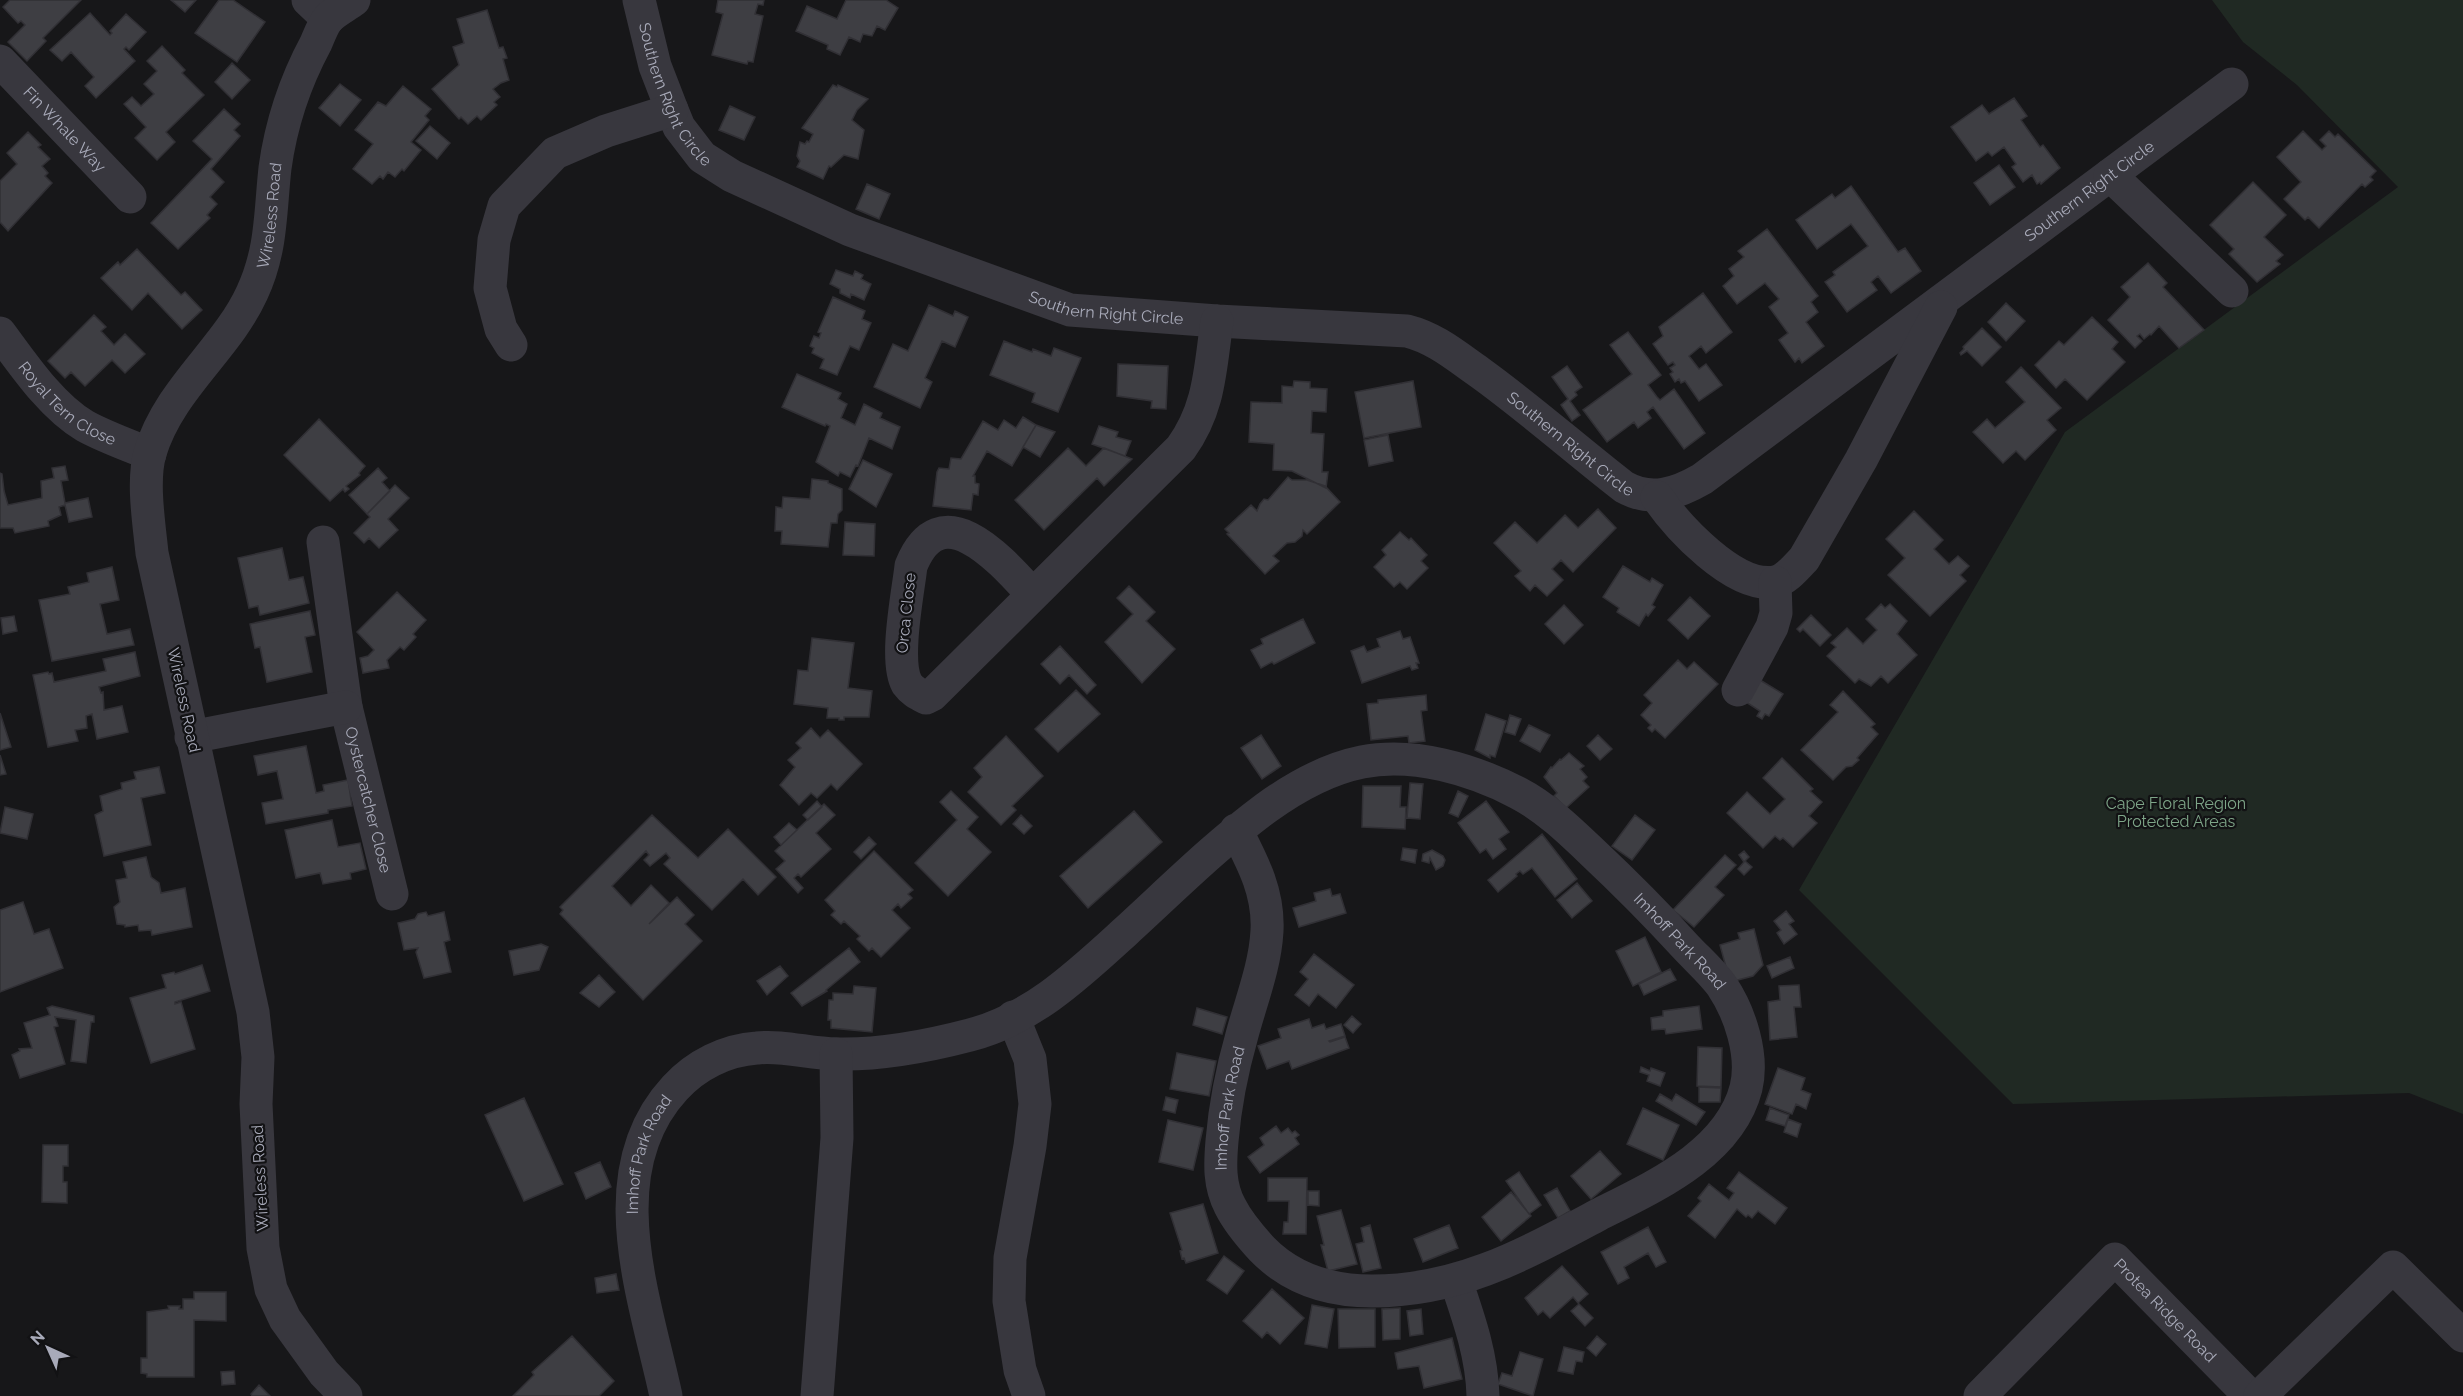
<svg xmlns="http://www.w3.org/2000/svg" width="2463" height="1396" font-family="Raleway,sans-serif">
	<rect width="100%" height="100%" fill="#171719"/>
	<path fill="#202923" d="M2212,0H2463V1114L2409,1093L2013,1104L1799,890L2065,432L2398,187L2297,85L2243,42Z"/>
	<path fill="#3e3e43" stroke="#313035" stroke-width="1.5" d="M10,0H81L43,38L46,41L27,61L8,42L25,25L21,21L18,23L3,7Z
		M171,0H196L185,12Z
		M219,0H233L265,22L237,62L195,33Z
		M718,0H764L763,5L758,4L755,14L763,16L753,62L748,61L747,64L712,55L723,14L716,12Z
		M846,0H886L898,8L885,30L877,26L872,36L863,34L860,42L849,37L840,55L827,49L828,45L796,31L807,6L837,19Z
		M487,10L499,48L503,47L507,58L503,59L509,80L501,83L493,89L500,97L494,102L497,105L481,120L477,116L468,124L461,117L459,119L432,89L459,65L453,47L464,43L457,19Z
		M90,13L110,35L112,33L110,31L126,14L146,32L129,50L126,47L124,49L135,61L96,98L85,86L94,77L71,52L62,61L50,50Z
		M162,46L185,70L182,73L204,95L166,132L175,142L157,160L135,138L146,127L124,104L132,97L141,106L154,94L144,84L157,71L147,61Z
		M232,63L250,80L232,99L215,82Z
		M340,84L361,100L340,126L319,108Z
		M833,85L837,87L838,85L868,99L857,110L852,120L864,130L858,159L844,155L831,167L829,166L823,179L797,167L800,161L797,156L800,142L805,144L807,141L809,142L813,134L802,128Z
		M403,86L431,109L425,116L429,120L411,142L421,150L404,171L402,169L395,177L388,172L383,179L380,176L372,184L353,169L373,144L355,130L378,102L386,106Z
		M2014,98L2027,116L2021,120L2040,147L2043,145L2060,168L2041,184L2040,182L2037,184L2032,175L2023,182L2012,167L2016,164L2004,147L1992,156L1988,152L1976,161L1951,127L1982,105L1989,114Z
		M730,106L755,117L744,140L719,130Z
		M224,109L240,124L234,130L240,136L211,169L224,182L210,197L217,204L207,215L210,218L178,249L151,223L212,159L193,141Z
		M430,126L450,143L437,159L416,141Z
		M2303,131L2322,150L2326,146L2320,140L2329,131L2335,137L2338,134L2376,171L2370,177L2373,180L2365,187L2362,184L2319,228L2308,217L2305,220L2284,199L2301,182L2277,157Z
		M28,132L41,145L38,147L50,159L42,166L48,173L45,176L52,183L8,231L0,222V181L17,164L7,153Z
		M1999,165L2015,187L1990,205L1974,183Z
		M2253,182L2286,215L2264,237L2283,255L2276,261L2280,264L2257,282L2229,254L2234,249L2210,225Z
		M867,184L890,194L879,219L856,209Z
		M1851,186L1898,252L1905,248L1921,271L1891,293L1878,276L1871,282L1877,290L1847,312L1825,282L1835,275L1833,272L1868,246L1851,224L1817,249L1796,220L1832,194L1835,198Z
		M1767,229L1818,296L1811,302L1818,312L1806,322L1824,346L1802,363L1799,358L1795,362L1779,340L1788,333L1769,307L1779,299L1765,283L1737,304L1723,286L1734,276L1729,269L1744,257L1738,251Z
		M137,249L181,295L185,292L202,310L182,329L148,293L132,310L101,278L118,262L120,265Z
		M2148,263L2167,283L2163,287L2204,330L2179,348L2159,326L2151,335L2150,334L2144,339L2140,334L2137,336L2142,341L2135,348L2108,320L2130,297L2121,287Z
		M836,270L853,276L855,271L863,275L861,279L871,284L864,300L851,294L850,298L840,293V289L830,284Z
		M1703,293L1732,332L1706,353L1701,346L1689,356L1699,369L1706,364L1722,385L1699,401L1685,381L1681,383L1679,379L1675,382L1670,374L1673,372L1670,368L1675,365L1673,362L1668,365L1653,344L1663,336L1659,327Z
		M833,297L865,311L862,319L871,323L859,350L850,346L837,375L820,368L824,359L812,353L814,348L810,346L814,336L819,338L821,333L818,332Z
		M2006,303L2025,321L2006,341L1988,322Z
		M929,305L953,316L955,311L968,317L955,347L942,341L925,378L932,382L920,408L874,387L893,344L908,351Z
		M94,315L106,327L101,331L114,345L125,334L145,354L125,373L112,360L85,386L71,372L65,378L48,361Z
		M2092,317L2118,342L2112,349L2125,362L2087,400L2065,379L2056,388L2035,365L2059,341L2064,345Z
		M1982,328L2001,347L1982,366L1967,351L1961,355L1960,353L1964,349L1963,347Z
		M1628,332L1661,375L1648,385L1657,397L1660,400L1674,389L1705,433L1684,449L1653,407L1647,412L1651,418L1638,428L1634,422L1607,442L1583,410L1632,374L1610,345Z
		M1004,341L1032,352L1033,349L1051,356L1054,348L1081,358L1058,412L1032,402L1035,393L990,375Z
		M1118,364L1168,366L1166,409L1151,408L1152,401L1117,396Z
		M1567,366L1582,387L1575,392L1577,395L1570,401L1580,415L1572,421L1561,405L1568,399L1552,377Z
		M2021,367L2061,408L2047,420L2056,430L2025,460L2016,451L2003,463L1973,432L1987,419L1995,428L2025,402L2006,382Z
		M797,374L841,393L838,399L847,404L841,418L855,425L864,404L882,413L880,418L900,427L892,449L869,438L858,466L856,465L850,477L840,472L838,476L816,462L830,426L826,424L825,426L782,407Z
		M1294,381L1310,382V388L1327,389L1326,412L1312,411L1311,433L1324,434L1322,472H1328L1326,488L1292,471L1273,470L1274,444L1249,442L1251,402L1282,403V386L1293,387Z
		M1413,381L1421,427L1364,438L1355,392Z
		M1023,417L1036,425L1012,466L987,451L973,476H975V483L979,484L978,495L973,494L971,510L933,506L937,472L939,468L949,469L951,458L961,459L983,421L998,430L1004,420L1016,428Z
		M319,419L365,466L359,473L360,475L346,486L349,489L345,492L343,489L330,501L284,455Z
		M1036,425L1055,432L1040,457L1023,447Z
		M1099,426L1118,432L1116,437L1131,441L1125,456L1092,444Z
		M1388,435L1393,461L1369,466L1364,440Z
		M1068,448L1086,466L1104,448L1132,459L1104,486L1097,478L1044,530L1015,500Z
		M863,460L892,474L876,507L849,489Z
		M65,466L68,480L61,481L65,503L88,498L92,517L69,522L65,505L59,507L61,515L48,521L49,526L15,533L13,528H0V473L2,474L4,491L8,505L42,498L41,481L54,478L52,468Z
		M378,468L387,478L382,482L390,491L367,514L349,495Z
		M1288,477L1292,480H1307L1325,486L1340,502L1307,534L1303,530L1302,536L1295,542L1287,543L1273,556L1279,561L1265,574L1227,534L1229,533L1225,529L1251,505L1257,511L1260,504L1264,499L1268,500Z
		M812,479L828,481V483L842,489V510L838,514L837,523H831L828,547L781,544L782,531H775L776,507L782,508L783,497L810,499Z
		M395,485L409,498L388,519L398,530L379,548L369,538L364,543L354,533L370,517L367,514Z
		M1598,509L1616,528L1573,572L1561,560L1552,569L1563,580L1547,596L1535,585L1530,591L1515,576L1521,571L1494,543L1515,522L1537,543L1565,515L1578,528Z
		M1914,511L1943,540L1934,549L1949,564L1958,556L1969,566L1960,575L1966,581L1930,616L1888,575L1905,558L1886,539Z
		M845,522L875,524L874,556L843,555Z
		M1400,532L1409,540L1411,538L1427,555L1421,561L1428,568L1407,589L1400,582L1394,587L1374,567L1386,555L1382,550Z
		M282,548L289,580L303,577L309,603L260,615L258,606L249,608L238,558Z
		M1623,566L1650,582L1652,578L1663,585L1652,605L1655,607L1648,616L1646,614L1639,626L1617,612L1619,608L1603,597Z
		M112,567L119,600L100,604L107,634L130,629L134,645L52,661L39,600L70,594L68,587L89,582L87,573Z
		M1129,586L1155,612L1146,621L1175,649L1142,683L1105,642L1133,614L1117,598Z
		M397,592L426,620L413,634L416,637L404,650L400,647L387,660L389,668L363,673L360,658L368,656L374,650L357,632Z
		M1690,597L1710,616L1688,639L1668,620Z
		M1881,604L1885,608L1890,604L1907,621L1897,634L1917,655L1888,683L1881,676L1871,686L1859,679L1855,683L1827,656L1836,647L1831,643L1847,628L1863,644L1877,630L1866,619Z
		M1564,605L1583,625L1564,644L1545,624Z
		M310,611L315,635L305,637L312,672L267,682L260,647L255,648L250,624Z
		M1811,615L1831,635L1820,646L1803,629L1800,632L1797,629Z
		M14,616L17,631L3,634L1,618Z
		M1303,619L1315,643L1274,664L1272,662L1261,668L1251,650L1263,644L1261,639Z
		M1400,631L1403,639L1410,637L1419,663H1416L1418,668L1412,670L1410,666L1362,683L1351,651L1364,646L1367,652L1380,647L1377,639Z
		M812,638L854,643L848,688L872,691L869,717H844V720H839V718H827L828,708L794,704L798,670L808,671Z
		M1060,646L1096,685L1087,694L1069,675L1060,684L1041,664Z
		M135,652L140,676L99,687L101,693L103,692L104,710L122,706L128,732L97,739L92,714L86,716L87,728L75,730L78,741L48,747L33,675L48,672L49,674L52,673L54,682L106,671L103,659Z
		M1678,660L1687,669L1694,662L1718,684L1665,738L1655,729L1652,732L1648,728L1651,725L1641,715L1652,703L1644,695Z
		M1760,680L1783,694L1769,716L1765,714L1762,719L1757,716L1760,711L1746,702Z
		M1076,690L1100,714L1058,752L1035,729Z
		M1843,691L1875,724L1871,727L1878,734L1857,758L1859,760L1852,766L1846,767L1833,780L1801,750L1838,712L1830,705Z
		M1426,695L1427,710L1421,711L1425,741L1409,743L1408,736L1371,740L1367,704L1378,703V700Z
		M0,713L11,747L0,750Z
		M1486,714L1506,721L1495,757L1490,755V758L1475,750Z
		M1510,715L1521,719L1515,735L1505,732Z
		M1529,725L1550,735L1540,752L1520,741Z
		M811,728L820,738L828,730L862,764L837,790L831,784L817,798L811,793L799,805L780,785L795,767L788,760L801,748L796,743Z
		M1261,735L1281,766L1262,779L1241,748Z
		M1598,735L1612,749L1600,760L1587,746Z
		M1006,736L1043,776L1012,806L1016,810L1001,825L968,792L982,777L974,768Z
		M306,746L316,793L324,791L323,785L348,780L352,806L328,810V813L266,824L262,803L283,799L277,771L258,775L254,756Z
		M1569,753L1584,766L1580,769L1587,777L1583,781L1589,787L1566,808L1554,796L1557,793L1544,777L1551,767L1552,768L1560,759L1561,760Z
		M0,755L6,774L0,775Z
		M1782,758L1813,789L1810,791L1822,802L1809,816L1817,823L1793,847L1783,838L1780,840L1775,836L1763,848L1727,813L1747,792L1770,814L1785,799L1763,778Z
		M159,767L165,793L141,798L151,845L104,856L95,815L103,811L100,796L122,789L121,783L136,779L134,772Z
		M1410,783L1423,784L1420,819L1407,818Z
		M1363,786H1401L1400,807H1406L1405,829L1362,827Z
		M951,791L978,817L967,829L991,852L948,896L915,863L957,820L940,802Z
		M1458,791L1468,796L1458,817L1449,813Z
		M817,801L822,807L808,820L803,815Z
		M1486,801L1509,832L1499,839L1506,849L1493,859L1486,849L1480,853L1458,823Z
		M824,804L835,815L816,833L831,849L801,877L798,874L794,878L803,888L798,893L776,869L785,861L775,851Z
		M5,807L33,814L27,839L0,833Z
		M1134,811L1162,842L1088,908L1060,876Z
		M652,815L698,858L728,829L776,877L758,895L743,879L712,910L664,864L670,858L666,853L650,866L644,860L649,855L646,851L612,886L631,906L651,885L669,903L649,924L677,897L694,915L685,924L702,941L643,1000L560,914L563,910L560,907Z
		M1021,815L1032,826L1024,834L1013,824Z
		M1635,815L1655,830L1632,860L1612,846Z
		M332,820L338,847L360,843L366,869L350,873L351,879L323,884L320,873L296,878L285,830Z
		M789,823L797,830L781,845L774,837Z
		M1542,834L1577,879L1555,897L1532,868L1523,874L1520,871L1516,874L1517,876L1498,892L1488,880Z
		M869,837L876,844L861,859L854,852Z
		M1403,848L1417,850L1415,863L1401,860Z
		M1432,850L1443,856L1445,860L1443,866L1436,870L1430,858L1429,863L1422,861L1423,854Z
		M874,851L913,890L908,894L912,898L901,908L898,904L892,910L910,928L881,957L872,948L869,951L857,939L860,936L844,921L841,924L831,915L835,911L825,900Z
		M1744,851L1749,857L1745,861L1752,867L1744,875L1738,869L1744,862L1739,855Z
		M1725,855L1736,865L1715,887L1724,895L1694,927L1673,910Z
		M146,857L151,877L159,883L161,893L185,888L192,927L152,935L151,930L139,931L138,925L125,927V925L117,924L114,907L120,902L116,880L127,878L123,862Z
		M1577,883L1592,901L1572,918L1557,900Z
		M1330,889L1332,896L1340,894L1346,913L1299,927L1293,908L1316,901L1314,893Z
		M23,902L34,934L49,929L63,968L0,992V910Z
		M1786,911L1794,921L1789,924L1797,934L1784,944L1777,933L1781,930L1774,921Z
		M426,912L428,916L444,912L450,940L444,942L451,972L424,978L416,952L418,948L404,950L398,923L415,919L418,914Z
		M1754,929L1763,965L1753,976L1730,982L1720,945L1740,939L1738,933Z
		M1645,937L1661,972L1633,986L1616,951Z
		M541,944L548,947L539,970L514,975L509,951Z
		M849,948L860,962L826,990L827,991L802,1006L791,993Z
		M1314,954L1354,985L1336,1008L1318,994L1309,1006L1295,995L1308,979L1300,972Z
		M1790,957L1794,968L1772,978L1767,966Z
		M202,965L210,991L175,1002V1004L181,1002L195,1049L151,1063L130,998L166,988L162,975L174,972L175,974Z
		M780,966L788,976L767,995L757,981Z
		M1670,969L1676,980L1644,995L1639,984Z
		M599,975L615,992L599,1007L580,993Z
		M1799,985L1801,1007H1794L1797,1037L1770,1040L1768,1002L1780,1000L1779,986Z
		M854,986L876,988L872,1032L831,1028V1020H828L829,1000H833V993L853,994Z
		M52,1006L94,1016V1022H91L86,1063L71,1061L76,1020L55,1017L58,1026L54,1027L65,1064L20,1078L12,1055L20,1051L19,1049L32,1048L24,1023L50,1015L47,1008Z
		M1699,1006L1702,1029L1666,1034L1665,1029L1652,1030L1651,1018L1663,1016V1011Z
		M1197,1008L1227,1017L1222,1034L1193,1025Z
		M1352,1016L1361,1024L1353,1033L1344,1025Z
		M1309,1019L1312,1028L1324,1024L1326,1029L1341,1024L1345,1036L1329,1041L1330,1042L1345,1037L1349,1048L1292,1069L1289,1061L1267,1069L1258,1046L1281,1038L1278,1029Z
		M1698,1047L1722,1048L1721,1087L1697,1086Z
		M1177,1053L1216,1061L1209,1096L1170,1089Z
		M1641,1067L1650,1071L1651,1068L1665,1073L1660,1086L1647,1081L1649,1075L1640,1072Z
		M1778,1068L1805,1078L1801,1090L1811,1094L1806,1109L1796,1104L1792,1114L1765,1104Z
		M1699,1087L1721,1088L1720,1102H1699Z
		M1660,1094L1672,1101L1676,1094L1705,1112L1696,1125L1656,1101Z
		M1166,1097L1178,1100L1175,1113L1163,1110Z
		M524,1098L563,1184L524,1201L485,1115Z
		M1643,1108L1679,1125L1663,1160L1627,1144Z
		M1770,1108L1789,1115L1785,1126L1766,1120Z
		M1788,1119L1801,1124L1797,1137L1784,1132Z
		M1168,1120L1203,1128L1193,1170L1159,1162Z
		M1276,1126L1281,1133L1288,1128L1292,1133L1295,1131L1299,1135L1295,1138L1299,1144L1260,1173L1248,1157L1264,1145L1260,1138Z
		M43,1145H68V1166H63V1182H67V1203L42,1202Z
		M1600,1151L1621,1174L1591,1199L1571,1176Z
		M600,1162L611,1187L586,1199L575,1173Z
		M1519,1172L1541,1205L1529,1214L1506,1181Z
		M1739,1172L1787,1208L1775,1224L1758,1211L1752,1218L1748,1215L1746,1217L1737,1209L1715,1238L1688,1216L1701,1201L1698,1198L1709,1184L1729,1200L1734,1193L1727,1188Z
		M1268,1178H1307L1306,1234H1283L1284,1222H1288L1289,1201H1268Z
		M1557,1188L1570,1211L1558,1218L1544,1195Z
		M1308,1191H1319V1206L1308,1205Z
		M1511,1192L1531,1216L1501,1241L1482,1217Z
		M1203,1204L1218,1253L1186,1263L1184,1258L1182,1259L1180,1251L1182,1250L1170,1213Z
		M1341,1210L1357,1264L1328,1271L1321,1245H1324L1317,1216Z
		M1370,1225L1381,1268L1363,1272L1356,1244L1364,1242L1361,1228Z
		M1449,1225L1458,1248L1423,1262L1414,1239Z
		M1648,1227L1666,1262L1656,1267L1648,1253L1624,1267L1629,1278L1618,1284L1601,1252Z
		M1224,1256L1244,1271L1227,1294L1207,1280Z
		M1562,1266L1588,1294L1578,1303L1573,1297L1550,1318L1543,1311L1538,1315L1525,1298Z
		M616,1274L619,1290L597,1293L595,1278Z
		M1272,1289L1304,1318L1280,1344L1267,1332L1262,1338L1243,1321Z
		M194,1292H226V1321L194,1320V1377H147V1374L141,1373V1358H147V1312L169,1309L168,1306H180L179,1309H183V1299H194Z
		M1579,1304L1593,1318L1585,1326L1571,1311Z
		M1312,1305L1334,1309L1327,1348L1305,1344Z
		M1400,1308V1339L1383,1340L1382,1309Z
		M1338,1309H1375V1347L1339,1348Z
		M1421,1309L1423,1334L1410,1336L1407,1311Z
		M572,1336L614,1381L599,1396H513L534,1375L532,1372Z
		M1597,1336L1606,1344L1596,1356L1587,1348Z
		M1452,1338L1462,1379L1424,1388L1419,1366L1398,1369L1395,1353Z
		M1564,1347L1584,1352L1582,1362L1576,1361L1573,1374L1558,1371Z
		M1520,1352L1543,1359L1533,1396L1498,1384L1502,1373L1512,1376Z
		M234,1371L235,1384L222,1385L221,1372Z
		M259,1385L270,1396H252L251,1394Z"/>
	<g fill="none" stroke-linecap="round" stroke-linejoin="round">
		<g stroke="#38373e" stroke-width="33">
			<path d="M308,0L328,19"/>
			<path id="s1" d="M639,0L655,66L672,110L679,127L702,157L732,176L850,230L1070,310L1217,321L1407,331C1435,338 1456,356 1479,372C1529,408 1575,449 1624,487C1651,502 1676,494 1702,479L2232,84"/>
			<path id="s2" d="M0,61L130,197"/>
			<path d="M2110,175L2232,291"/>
			<path id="s3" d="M0,333C23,364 51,406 85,426C105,437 128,445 150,454"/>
			<path d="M511,345L501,329L490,288L494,240L504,206L555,153L606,131L672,110"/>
			<path d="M1657,497C1677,526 1734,589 1775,582C1786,580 1797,566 1804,559L1861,460L1941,307"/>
			<path id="s4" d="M323,542L346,707L392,894"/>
			<path d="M1032,594C1001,560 941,491 911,566C908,593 894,661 907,684C912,691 918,694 926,698L932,695L1181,448C1210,408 1210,369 1217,321"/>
			<path d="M1738,690L1772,627L1776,613L1775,582"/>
			<path d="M191,737L346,707"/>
			<path d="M1013,1017L1030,1059L1035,1104L1030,1146L1010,1258L1009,1301L1020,1370L1029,1396"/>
			<path d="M1456,1281C1469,1319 1482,1356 1483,1396"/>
			<path id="s5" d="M346,1396L324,1373L285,1319L271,1289L263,1248L256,1104L258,1057L253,1012L152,553C149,523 142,481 150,453C169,389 226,350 252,293C272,250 270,213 275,168C281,124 295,82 316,43C319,36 323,25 328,19C334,12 346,6 354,0"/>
			<path id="s6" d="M666,1396C645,1298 597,1172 675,1088C696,1065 726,1050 757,1048C784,1045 810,1054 837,1054C881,1055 928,1046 970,1035C1032,1019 1079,974 1125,932C1171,890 1216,845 1266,808C1295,787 1327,769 1362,762C1414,752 1472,769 1518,793C1545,807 1569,830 1591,851C1624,882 1655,913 1685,946C1697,959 1712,972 1722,986C1740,1013 1754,1055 1746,1088C1729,1154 1653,1187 1598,1215C1523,1255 1459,1291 1372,1291C1330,1291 1291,1279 1262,1249C1250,1236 1238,1222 1230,1206C1219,1185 1220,1164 1222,1141C1225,1105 1232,1070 1242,1035C1251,1001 1265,967 1267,931C1269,893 1253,863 1236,830"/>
			<path d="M817,1396L837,1138L836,1054"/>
			<path id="s7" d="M1980,1396L2115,1259L2250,1396"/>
			<path d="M2260,1396L2393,1267L2463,1336"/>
		</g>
	</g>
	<g text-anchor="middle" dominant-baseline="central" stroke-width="4.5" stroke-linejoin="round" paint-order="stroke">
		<g font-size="16" fill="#a8aab9" stroke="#121214">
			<text stroke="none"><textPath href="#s1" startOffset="102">Southern Right Circle</textPath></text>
			<text stroke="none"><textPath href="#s2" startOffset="94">Fin Whale Way</textPath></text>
			<text stroke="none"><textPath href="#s1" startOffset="1742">Southern Right Circle</textPath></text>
			<text stroke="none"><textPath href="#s5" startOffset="1251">Wireless Road</textPath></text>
			<text stroke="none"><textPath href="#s1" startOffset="606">Southern Right Circle</textPath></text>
			<text stroke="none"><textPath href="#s3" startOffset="99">Royal Tern Close</textPath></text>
			<text stroke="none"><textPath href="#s1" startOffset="1108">Southern Right Circle</textPath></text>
			<text transform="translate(906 613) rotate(-84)">Orca Close</text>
			<text transform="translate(184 700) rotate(78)">Wireless Road</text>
			<text stroke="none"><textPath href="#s4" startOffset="262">Oystercatcher Close</textPath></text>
			<text stroke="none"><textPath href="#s6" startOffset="1496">Imhoff Park Road</textPath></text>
			<text stroke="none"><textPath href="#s6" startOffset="2382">Imhoff Park Road</textPath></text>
			<text stroke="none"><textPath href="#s6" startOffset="248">Imhoff Park Road</textPath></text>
			<text transform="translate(260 1178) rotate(-93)">Wireless Road</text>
			<text stroke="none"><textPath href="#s7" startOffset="264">Protea Ridge Road</textPath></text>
		</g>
		<g font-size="16" fill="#7ea588" stroke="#121214">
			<text x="2176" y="803">Cape Floral Region<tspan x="2176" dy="18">Protected Areas</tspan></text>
		</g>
	</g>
	<g transform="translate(48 1348) rotate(315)" stroke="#121214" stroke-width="4.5" paint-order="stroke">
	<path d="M0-4.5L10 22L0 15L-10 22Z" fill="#a8aab9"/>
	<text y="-9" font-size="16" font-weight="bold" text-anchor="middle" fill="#a8aab9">N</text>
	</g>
</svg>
